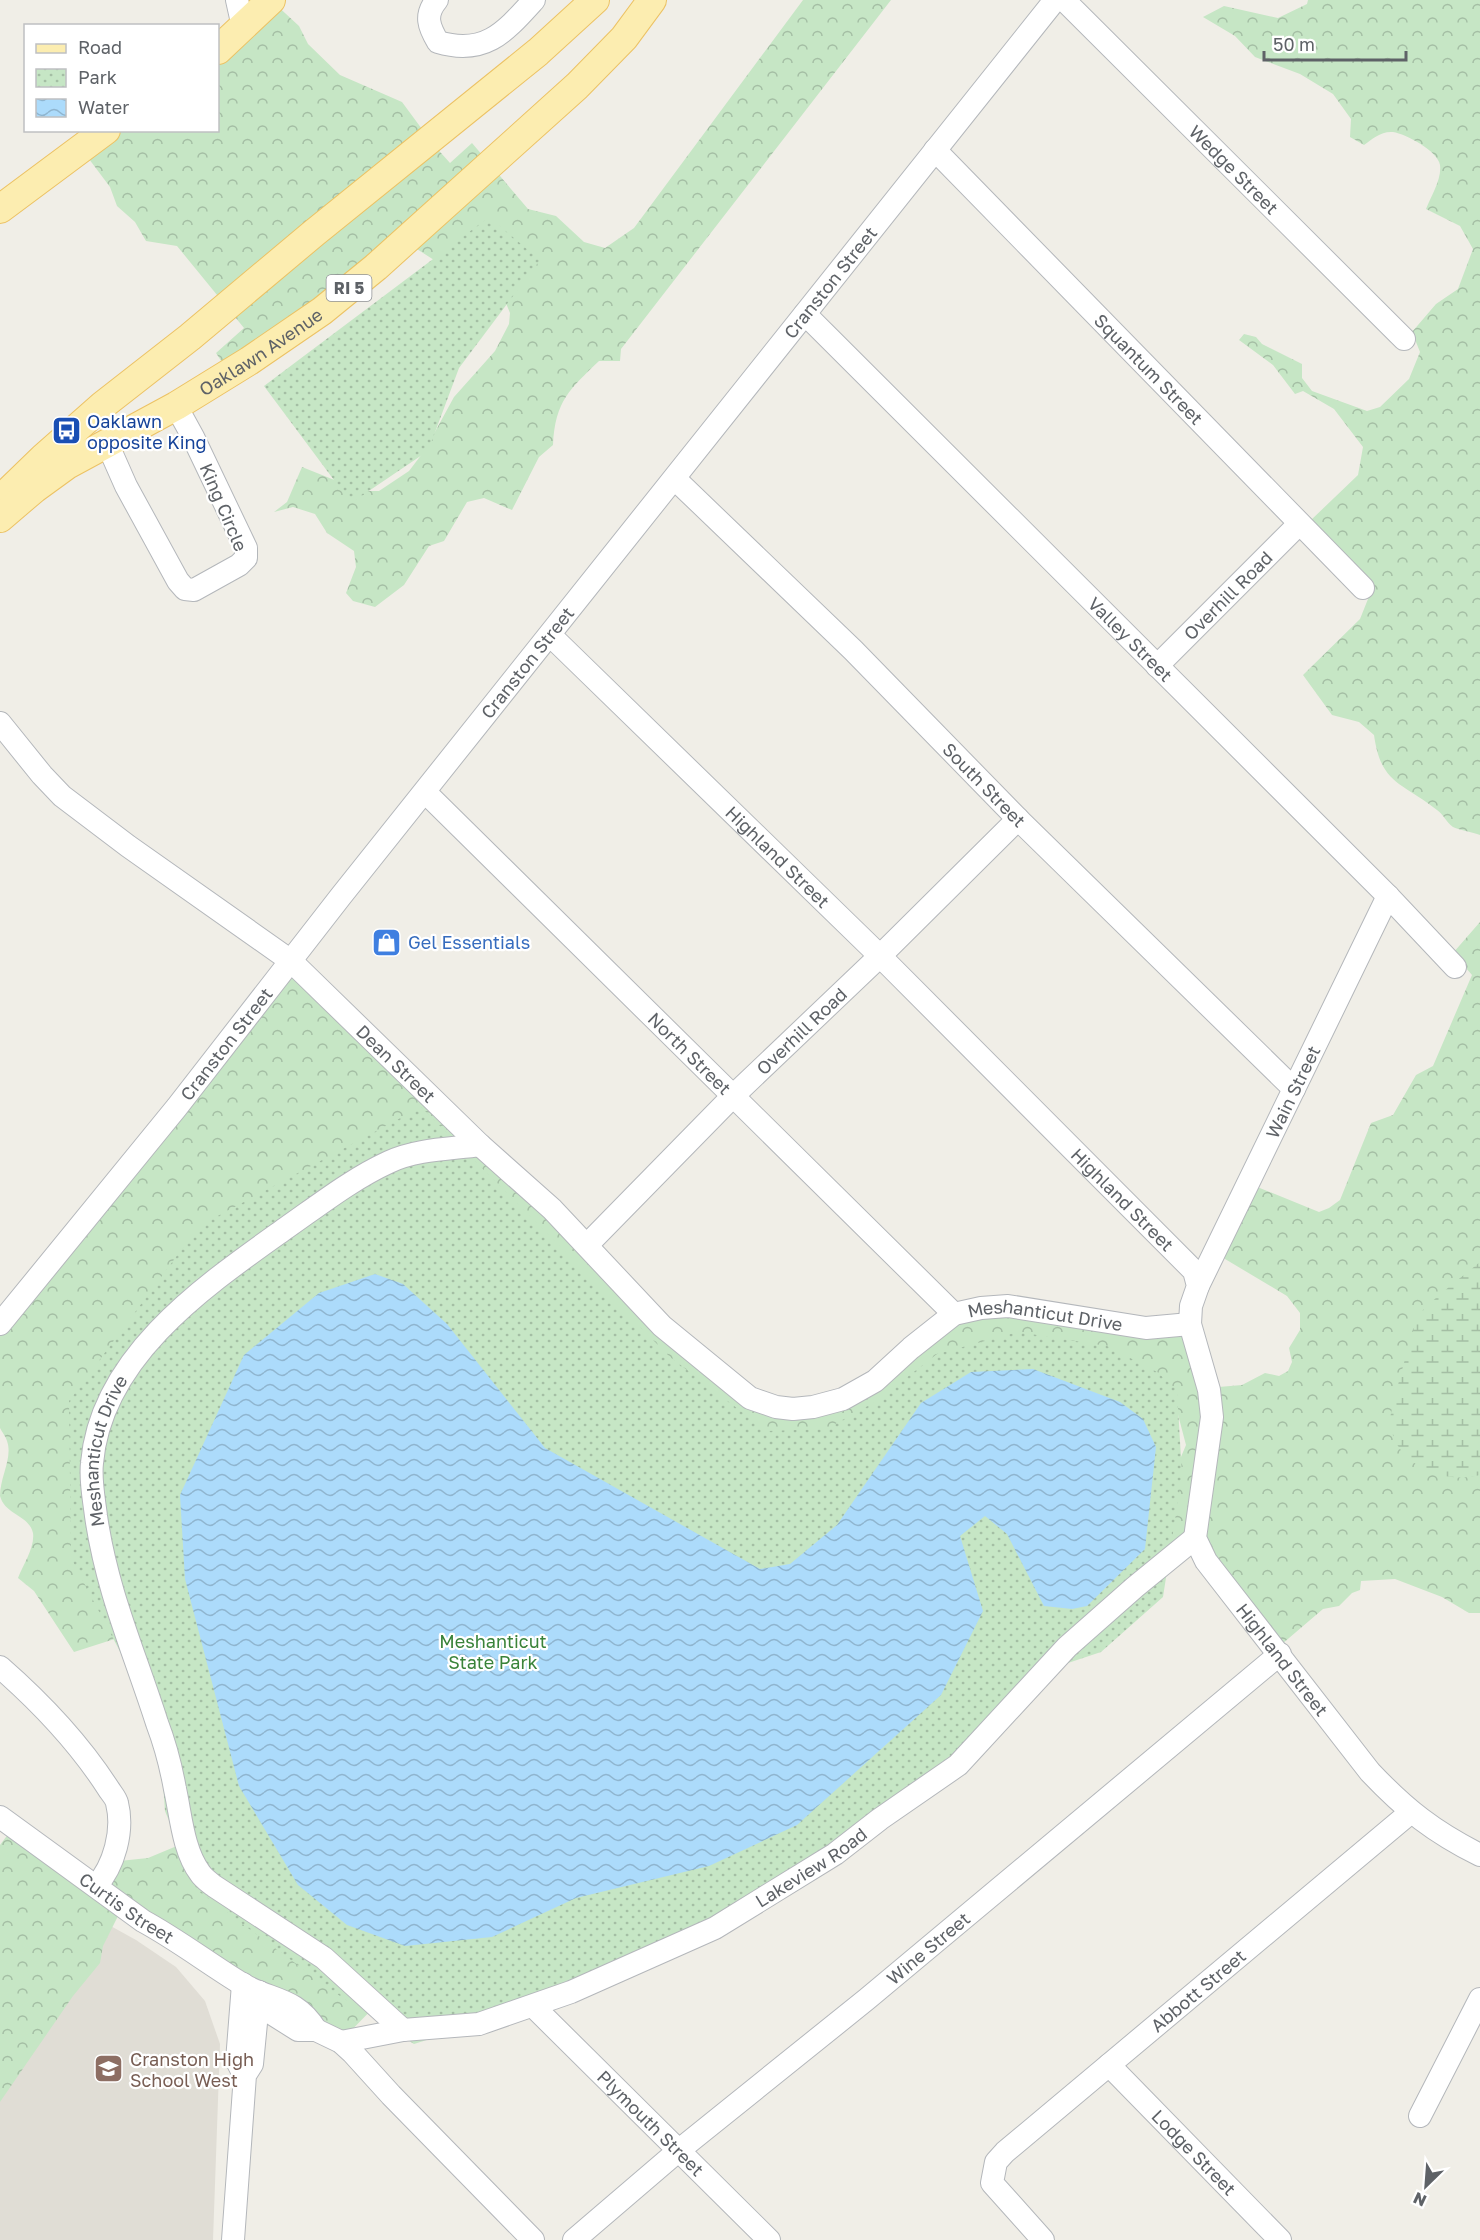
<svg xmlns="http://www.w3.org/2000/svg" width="1480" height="2240" font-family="'Golos Text',sans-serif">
	<defs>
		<pattern id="forest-crowns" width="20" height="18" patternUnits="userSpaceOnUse" patternTransform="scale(1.5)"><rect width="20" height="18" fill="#c6e6c5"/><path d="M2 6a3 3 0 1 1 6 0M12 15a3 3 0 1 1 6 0" fill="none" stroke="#a4bea4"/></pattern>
		<pattern id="wetland-marsh" width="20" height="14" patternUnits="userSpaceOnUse" patternTransform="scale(1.5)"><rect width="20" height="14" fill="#c6e6c5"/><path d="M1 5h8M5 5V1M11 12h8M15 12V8" fill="none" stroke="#a4bea4"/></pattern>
		<pattern id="park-dots" width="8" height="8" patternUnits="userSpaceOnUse" patternTransform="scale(1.5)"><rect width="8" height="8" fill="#c6e6c5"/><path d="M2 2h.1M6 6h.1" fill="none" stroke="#a4bea4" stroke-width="1.8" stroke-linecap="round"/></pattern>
		<pattern id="water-waves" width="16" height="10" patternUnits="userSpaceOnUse" patternTransform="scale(1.5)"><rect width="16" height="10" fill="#acdbfb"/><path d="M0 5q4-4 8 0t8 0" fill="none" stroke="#8fb5cf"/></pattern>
	</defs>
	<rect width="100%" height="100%" fill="#f0eee7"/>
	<path fill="#e0ddd5" d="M89,1914L136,1940L176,1967L205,2001L220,2044L213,2240H0V2038Z"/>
	<path fill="url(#forest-crowns)" fill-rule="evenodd" d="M803,0H891L621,349L620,361H599C570,389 555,401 553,445L539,457L512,510L484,498L467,502L444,541L429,546L404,585L375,607L353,601L346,593L356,567L354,551L327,533L315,514L293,507L274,512L287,502L302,467L362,491H379L409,471L425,450L454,397L495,351L509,324L510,313L503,296L445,267L409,244L227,370L216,353L244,328L177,246L146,241L135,222L117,206L110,187L83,151L107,131L218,130V50L272,1L299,26L308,44L340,75L402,102L433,144L450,163L472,143L528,209L556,216L584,242L605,248L634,228Z
		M1308,0H1480V835C1473,832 1458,830 1453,827C1447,823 1443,814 1437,810C1402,782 1381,785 1374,735L1359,722L1332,715L1303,675L1360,619L1370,594L1310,521L1358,475L1363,447L1334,409L1303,391L1295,394L1273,365L1239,340L1244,334L1256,337L1262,344L1302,364V378L1312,391L1367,411L1380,407L1409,379L1420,352L1412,332L1436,304L1458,289L1473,249L1460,226L1426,209C1431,196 1442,179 1440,165C1438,151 1406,134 1393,132C1381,131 1372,139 1364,145L1350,137L1351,119L1333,94L1300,74L1255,57L1235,36L1203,17L1224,6L1278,18L1307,4Z
		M1480,922V1613H1469L1442,1597L1395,1579L1361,1581L1360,1590L1352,1593L1339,1606L1323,1609L1275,1650L1210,1571L1196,1544L1192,1542L1064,1649L958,1767L813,1869L724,1924L539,2004L503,2016L424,2022L385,1999L380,2001L340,2042L331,2038L257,1988L121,1910L103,1946L100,1963L73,1996L0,2102V1845L12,1829L94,1886L110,1862L148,1858L184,1843L161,1737L124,1636L74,1652L34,1591L18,1578C23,1565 35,1547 33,1533C29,1515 5,1515 0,1496C0,1476 13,1458 7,1441C6,1437 2,1432 0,1428V1324L285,967L290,965L456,1123L463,1132L480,1145L553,1212L661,1329L747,1398C783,1416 826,1411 860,1391C880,1380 897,1363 913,1348C928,1335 942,1320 961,1314C1017,1297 1080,1321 1136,1329C1152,1331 1170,1327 1186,1326L1190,1332L1207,1388L1242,1385L1265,1373L1279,1376L1288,1371L1292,1362L1289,1348L1300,1330V1313L1287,1296L1215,1253L1250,1184L1319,1212L1329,1208L1340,1200L1371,1123L1393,1115L1416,1075L1433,1066L1472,975L1453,953ZM404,1256L458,1295L467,1310L472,1337L493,1361L573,1404L613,1438L647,1494L674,1507L713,1509L804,1555L819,1554L841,1528L918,1381L928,1371L965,1354L1017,1349L1026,1351L1073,1370L1124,1371L1145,1377L1154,1382L1176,1407L1186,1445L1152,1526L1147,1554L1133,1576L1092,1609C1064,1603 1029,1595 1011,1570C1005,1561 1001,1550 996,1540H982L973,1554L971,1574L977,1649L967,1667L917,1701L901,1717H895L804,1814L710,1874L686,1882H637L599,1892L521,1948L482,1963L444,1968L387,1966L274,1891L217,1863L209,1763L159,1620L147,1527L166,1430L188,1380L219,1342L293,1281L332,1268Z"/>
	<path fill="url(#wetland-marsh)" d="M1480,1262V1475C1442,1485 1394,1464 1390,1422C1389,1415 1414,1326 1418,1316C1423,1307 1469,1271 1480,1262Z"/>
	<path fill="url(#park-dots)" d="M489,217L540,260L459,368L428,451L351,503L264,386Z
		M421,1107L670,1357L767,1431L826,1429L875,1402L937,1354L1018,1332L1107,1346L1157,1372L1177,1390L1182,1475L1163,1597L1101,1652L1059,1666L1004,1715L788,1885L533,2006L414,2044L334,1992L197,1890L165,1811L159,1726L71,1558L69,1401L199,1226Z"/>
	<path fill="url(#water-waves)" d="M375,1274L403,1284L447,1324L545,1448L760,1569L790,1564L837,1525L921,1403L971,1372L1033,1369L1120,1402L1143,1419L1156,1447L1145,1549L1087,1606L1072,1609L1044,1606L1007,1534L985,1516L960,1536L983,1611L941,1695L797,1825L709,1866L576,1898L492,1937L405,1946L347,1925L298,1885L239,1786L185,1579L180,1495L244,1355L319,1293Z"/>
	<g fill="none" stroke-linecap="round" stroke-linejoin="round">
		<defs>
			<g id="minor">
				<path d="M237,0L243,27"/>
				<path d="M437,0C424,15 429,27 438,42C485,56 505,32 534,0"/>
				<path id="s1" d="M1064,0L1404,339"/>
				<path id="s2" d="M935,150L1363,588"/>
				<path id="s3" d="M805,314L1388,896L1455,967"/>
				<path d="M107,443L126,486L178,581L185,589L194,590L239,565L246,558V548L193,437L176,406"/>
				<path id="s4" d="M675,479L853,650L1018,819L1294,1089"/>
				<path id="s5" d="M550,635L880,956L1194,1271L1198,1286L1191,1306L1190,1324L1209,1390L1212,1417L1195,1538L1206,1561L1370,1772C1406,1810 1434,1832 1480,1855"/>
				<path id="s6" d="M1157,666L1299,524"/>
				<path id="s7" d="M0,723L42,775L62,796L128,846L291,961L480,1145L552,1209L662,1326L750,1398L776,1407L793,1409L813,1407L843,1399L875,1381L911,1348L954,1314L981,1308L1008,1306L1146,1328L1190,1324"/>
				<path id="s8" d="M425,792L954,1314"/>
				<path id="s9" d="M587,1245L733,1096L880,956L1018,819"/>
				<path id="s10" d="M1198,1286L1388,896"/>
				<path id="s11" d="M0,1324L177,1107L341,896L1055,0"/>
				<path d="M0,1667C40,1702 79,1743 108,1788C111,1793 116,1798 117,1803C124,1831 114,1866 96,1886"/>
				<path id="s12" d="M0,1817L143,1921C178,1940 209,1964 242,1984C271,2001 296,1997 316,2030"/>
				<path d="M259,1992L271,2013L298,2030H316L341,2042L352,2052L391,2095L533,2240"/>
				<path id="s13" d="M533,2006L769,2240"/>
				<path id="s14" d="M403,2030L324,1958L214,1886C209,1882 203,1878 200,1873C183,1850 181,1816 175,1789C171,1767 165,1744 157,1723C134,1651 107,1592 96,1516C94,1499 90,1480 92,1463C101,1356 206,1285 286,1228C319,1205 352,1179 389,1162C416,1149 451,1149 480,1145"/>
				<path id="s15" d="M341,2042L403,2030L479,2024L571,1992L715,1928L835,1854L880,1819L958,1765L1067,1647L1135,1587L1195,1538"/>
				<path id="s16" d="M1109,2065L1280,2240"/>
				<path d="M241,2069L237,2061L243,1984"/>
				<path d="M1420,2116L1480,1999"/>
				<path d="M233,2240L245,2075L252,2064L259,1992"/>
				<path id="s17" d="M574,2240L678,2151L867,1999L1280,1654"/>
				<path id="s18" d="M1043,2240L992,2183L996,2162L1005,2152L1411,1812"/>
			</g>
			<g id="major">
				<path d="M218,50L271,0"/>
				<path d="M0,209L106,130"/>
				<path d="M10,490L43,458L103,405L190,337L314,233L538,52L595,0"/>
				<path id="s19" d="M0,518L34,489L67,465L176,406L249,361L322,311L376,267L577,86L624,38L652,0"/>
			</g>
		</defs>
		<use href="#minor" stroke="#b4b7bb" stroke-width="24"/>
		<use href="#major" stroke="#ecc264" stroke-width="30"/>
		<use href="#minor" stroke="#fff" stroke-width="22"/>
		<use href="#major" stroke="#fcedb0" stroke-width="28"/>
	</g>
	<defs>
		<symbol id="bus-square" viewBox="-11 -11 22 22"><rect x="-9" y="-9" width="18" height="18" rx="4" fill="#1a4fb4" stroke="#fff"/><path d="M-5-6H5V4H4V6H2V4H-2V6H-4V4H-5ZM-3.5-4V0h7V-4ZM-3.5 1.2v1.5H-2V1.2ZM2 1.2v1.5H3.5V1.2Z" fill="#fff"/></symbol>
		<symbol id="shop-square" viewBox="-11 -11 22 22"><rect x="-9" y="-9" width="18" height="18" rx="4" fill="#3f7fe0" stroke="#fff"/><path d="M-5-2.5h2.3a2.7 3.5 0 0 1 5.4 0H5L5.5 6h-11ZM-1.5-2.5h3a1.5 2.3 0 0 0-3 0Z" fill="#fff"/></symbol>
		<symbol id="school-square" viewBox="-11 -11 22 22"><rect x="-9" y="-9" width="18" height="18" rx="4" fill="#8d6e63" stroke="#fff"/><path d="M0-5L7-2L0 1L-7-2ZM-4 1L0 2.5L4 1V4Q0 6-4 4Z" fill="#fff"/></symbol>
	</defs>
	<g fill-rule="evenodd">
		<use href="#bus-square" x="50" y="414" width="33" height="33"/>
		<use href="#shop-square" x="370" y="926" width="33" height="33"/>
		<use href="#school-square" x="92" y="2052" width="33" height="33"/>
	</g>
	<g text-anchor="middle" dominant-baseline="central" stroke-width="4.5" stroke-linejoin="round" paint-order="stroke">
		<rect fill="#fff" stroke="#8e9195" stroke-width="1.5" x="326.5" y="275" width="45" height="26" rx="4.5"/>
		<g font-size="16" font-weight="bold" fill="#5e6267">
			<text x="349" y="288">RI 5</text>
		</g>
		<g font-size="18" fill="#5e6267" stroke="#fff">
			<text stroke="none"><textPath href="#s1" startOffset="240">Wedge Street</textPath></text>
			<text stroke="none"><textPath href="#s11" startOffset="1332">Cranston Street</textPath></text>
			<text stroke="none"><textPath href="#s19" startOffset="310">Oaklawn Avenue</textPath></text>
			<text stroke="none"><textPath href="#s2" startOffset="306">Squantum Street</textPath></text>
			<text transform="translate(224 507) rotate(67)">King Circle</text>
			<text stroke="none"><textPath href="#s6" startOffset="100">Overhill Road</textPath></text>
			<text stroke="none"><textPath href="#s3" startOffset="460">Valley Street</textPath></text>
			<text stroke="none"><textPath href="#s11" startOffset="846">Cranston Street</textPath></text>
			<text stroke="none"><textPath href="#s4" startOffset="435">South Street</textPath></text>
			<text stroke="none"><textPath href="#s5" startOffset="318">Highland Street</textPath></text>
			<text stroke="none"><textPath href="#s9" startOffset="303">Overhill Road</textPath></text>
			<text stroke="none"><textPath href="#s11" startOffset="360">Cranston Street</textPath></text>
			<text stroke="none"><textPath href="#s8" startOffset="372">North Street</textPath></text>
			<text stroke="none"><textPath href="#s7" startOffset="525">Dean Street</textPath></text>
			<text stroke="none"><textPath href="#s10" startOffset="216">Wain Street</textPath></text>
			<text stroke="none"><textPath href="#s5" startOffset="804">Highland Street</textPath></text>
			<text stroke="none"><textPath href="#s7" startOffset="1341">Meshanticut Drive</textPath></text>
			<text stroke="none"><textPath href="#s14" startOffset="698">Meshanticut Drive</textPath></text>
			<text stroke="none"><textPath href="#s5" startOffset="1328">Highland Street</textPath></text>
			<text stroke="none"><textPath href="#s15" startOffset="508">Lakeview Road</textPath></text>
			<text stroke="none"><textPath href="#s12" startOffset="156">Curtis Street</textPath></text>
			<text stroke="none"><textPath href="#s17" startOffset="459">Wine Street</textPath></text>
			<text stroke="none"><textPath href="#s18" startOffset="363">Abbott Street</textPath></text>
			<text stroke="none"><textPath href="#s13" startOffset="166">Plymouth Street</textPath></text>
			<text stroke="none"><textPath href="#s16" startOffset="122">Lodge Street</textPath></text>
		</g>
		<g font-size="18" fill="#164399" stroke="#fff" text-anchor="start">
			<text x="87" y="421">Oaklawn<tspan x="87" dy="21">opposite King</tspan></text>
		</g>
		<g font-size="18" fill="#366cbe" stroke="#fff" text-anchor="start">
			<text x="408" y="942">Gel Essentials</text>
		</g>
		<g font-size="18" fill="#39833a" stroke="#fff">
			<text x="493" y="1641">Meshanticut<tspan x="493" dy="21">State Park</tspan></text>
		</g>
		<g font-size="18" fill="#785e54" stroke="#fff" text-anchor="start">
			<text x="130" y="2059">Cranston High<tspan x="130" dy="21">School West</tspan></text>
		</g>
	</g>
	<rect x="24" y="24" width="195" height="108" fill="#ffffff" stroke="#bfc0c2" stroke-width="1.5"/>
	<rect x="36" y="44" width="30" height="9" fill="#fcedb0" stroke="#bfc0c2" stroke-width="1.5"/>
	<text x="78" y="54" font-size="18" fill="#5e6267">Road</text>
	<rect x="36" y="69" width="30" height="18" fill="url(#park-dots)" stroke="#bfc0c2" stroke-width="1.5"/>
	<text x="78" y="84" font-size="18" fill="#5e6267">Park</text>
	<rect x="36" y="99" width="30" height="18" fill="url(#water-waves)" stroke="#bfc0c2" stroke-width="1.5"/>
	<text x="78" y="114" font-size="18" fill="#5e6267">Water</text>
	<g transform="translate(1426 2186) rotate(205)" stroke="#ffffff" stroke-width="4.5" paint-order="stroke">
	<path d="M0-4.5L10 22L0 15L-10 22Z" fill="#5e6267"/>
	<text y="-9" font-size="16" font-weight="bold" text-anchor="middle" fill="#5e6267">N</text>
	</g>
	<path d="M1264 51v9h142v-9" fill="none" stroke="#5e6267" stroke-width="3"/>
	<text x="1273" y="51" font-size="18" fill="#5e6267" stroke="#ffffff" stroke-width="4.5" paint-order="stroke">50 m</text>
</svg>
